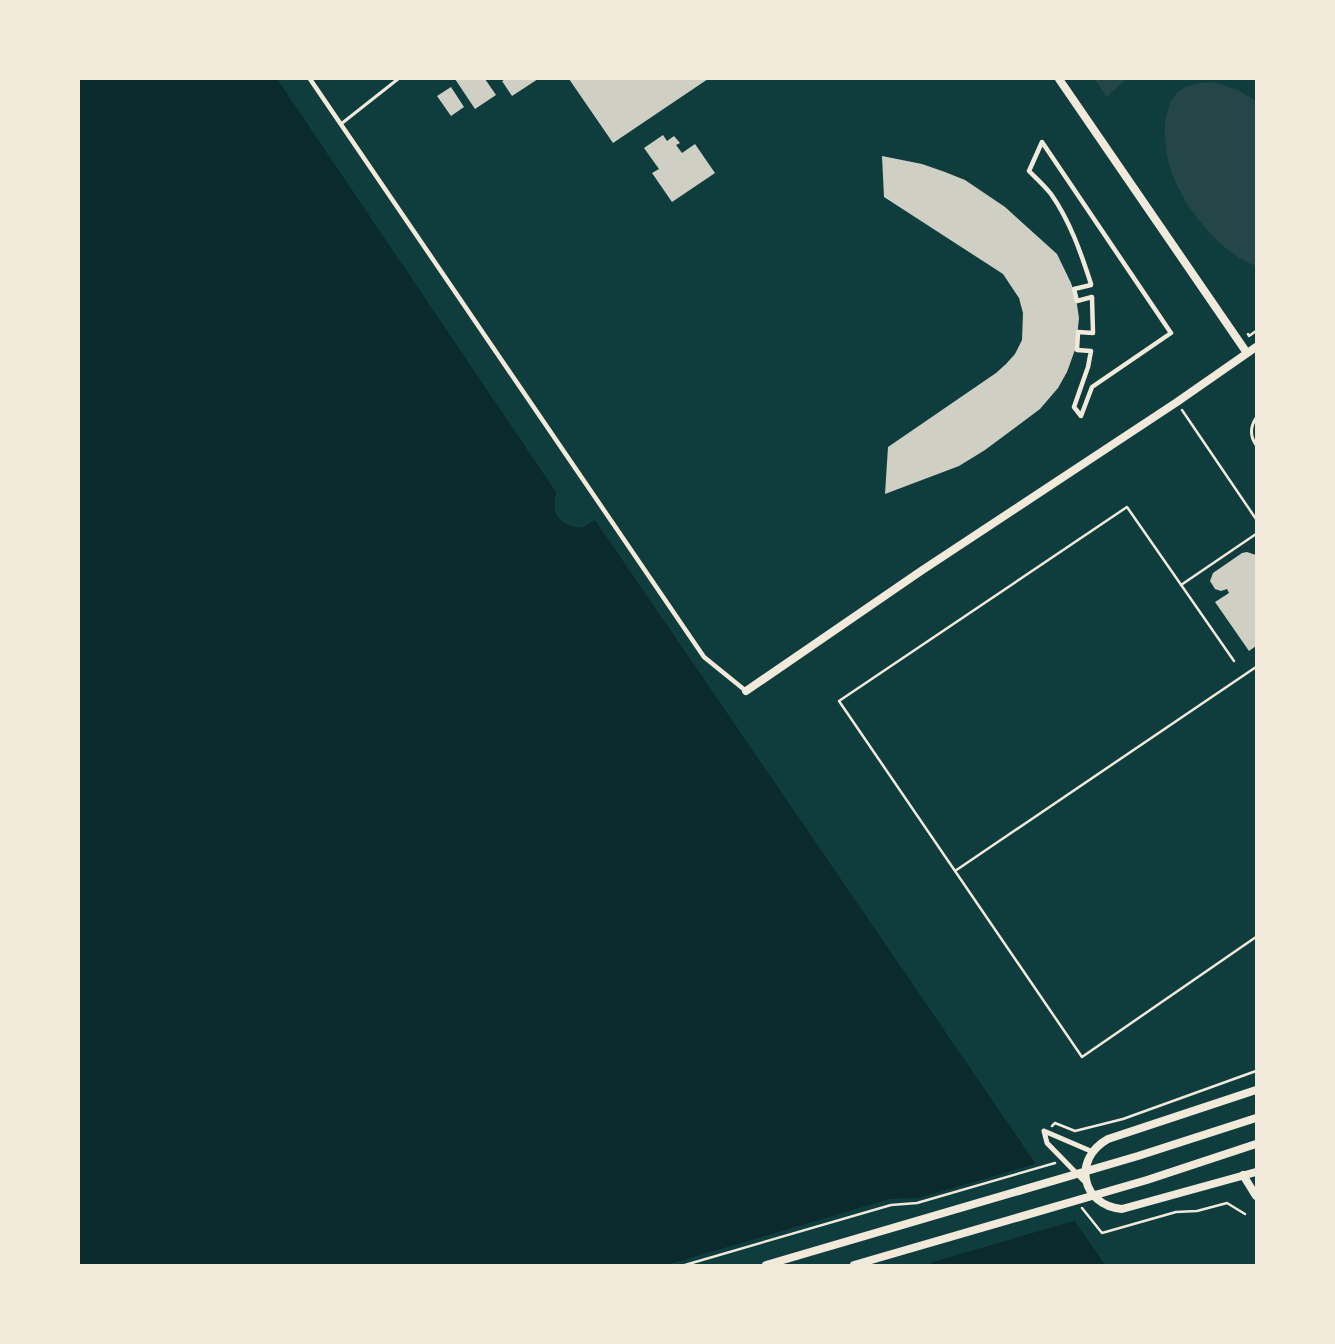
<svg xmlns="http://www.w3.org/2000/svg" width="1335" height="1344" font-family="'DejaVu Sans',sans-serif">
	<rect width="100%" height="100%" fill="#0f3d3e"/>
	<path fill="#244646" d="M1095,79H1126L1107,97Z
		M1212,82C1229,86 1242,91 1256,101V266C1230,256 1209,235 1193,212C1186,204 1173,178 1170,168C1164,145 1159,104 1182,89C1191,84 1202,83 1212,82Z"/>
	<path fill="#0a2a2b" d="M79,79H277L556,492C551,515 558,525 582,528L595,520L1105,1265H79Z"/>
	<path fill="#0f3d3e" d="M1038,1163L1077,1220L933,1262L928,1265H666L890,1199L919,1198Z"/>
	<path fill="#cfcfc3" d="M455,79H485L496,95L475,109Z
		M506,79H538L512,96L502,81Z
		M569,79H708L613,143Z
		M451,87L464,107L451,116L437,96Z
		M663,135L667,141L674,136L680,143L676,145L682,153L695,144L715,173L672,202L652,173L659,169L644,148Z
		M882,156L922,164L945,172L965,180L1005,207L1057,254L1071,283L1076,298L1079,318L1076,347L1067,372L1058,388L1040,409L985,450L959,466L885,494L888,447L996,373L1006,364L1015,354L1022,340L1023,313L1019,298L1003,274L884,197Z
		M1247,552L1256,555V646L1249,651L1215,602L1229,593L1227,589L1221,591L1215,589L1210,581L1213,573L1242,553Z"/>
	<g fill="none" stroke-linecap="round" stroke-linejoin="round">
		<path stroke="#f1e9da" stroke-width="2.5" d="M1248,334L1249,336L1256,331
			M1182,410L1256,519
			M1181,585L1256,534
			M1234,661L1127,507L839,701L1082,1057L1256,937
			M955,871L1256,667
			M1052,1126L1055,1123L1075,1131L1123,1119L1256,1071
			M1082,1208L1102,1233L1176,1212L1197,1211L1227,1203L1245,1214
			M685,1265L891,1205L917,1203L1055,1163"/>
		<path stroke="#f1e9da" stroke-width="3" d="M341,124L398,79
			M1256,418C1250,427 1250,436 1256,445"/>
		<path stroke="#f1e9da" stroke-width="4.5" d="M310,79L704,657L746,691
			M1042,142L1171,333L1092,387L1081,416L1074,407L1088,367L1091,351L1077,350L1078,332L1093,333L1092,297L1077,301L1074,289L1091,285V284C1081,253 1070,221 1051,194C1045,186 1036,178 1029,171Z"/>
		<path stroke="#f1e9da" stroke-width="5" d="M1044,1131L1047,1143L1086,1183
			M1044,1131L1093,1152"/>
		<path stroke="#f1e9da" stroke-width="8" d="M1059,79L1247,353
			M746,691L921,571L1177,402L1256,347
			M1256,1090L1108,1139C1072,1159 1081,1205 1122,1209L1256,1172
			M1243,1175L1256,1196
			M766,1265L1138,1156L1256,1118
			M854,1265L1147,1180L1256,1144"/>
	</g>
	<rect width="1335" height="1344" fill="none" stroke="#f1e9da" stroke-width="160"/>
</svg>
